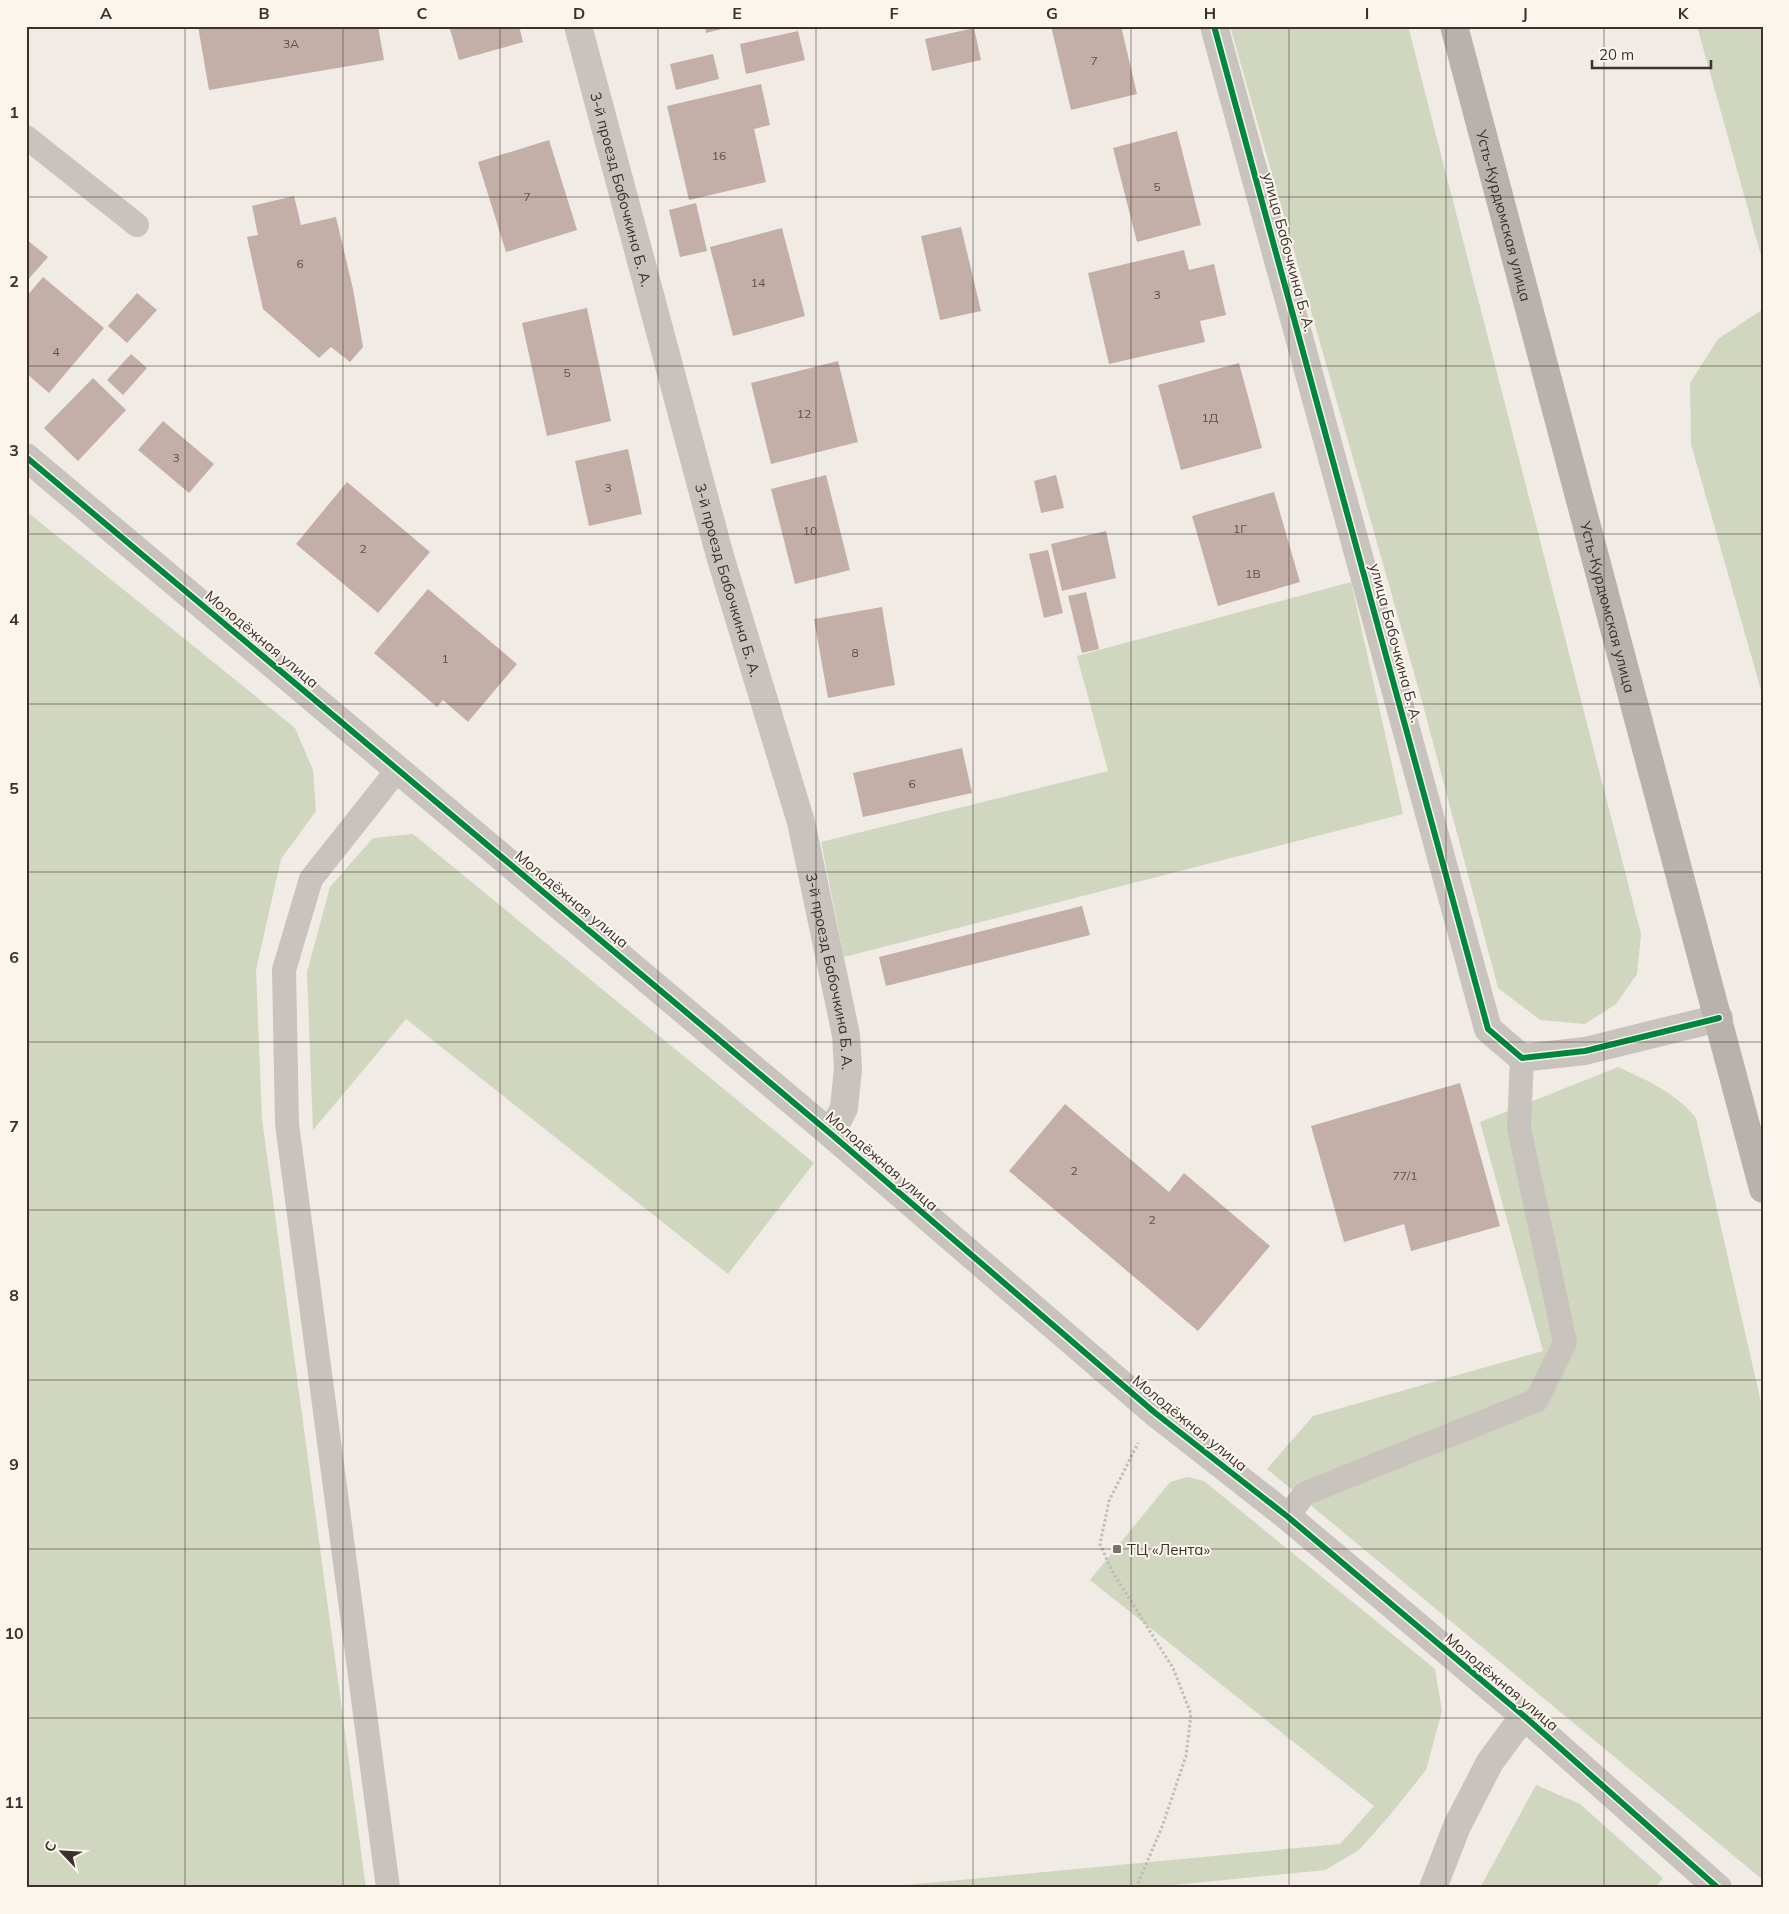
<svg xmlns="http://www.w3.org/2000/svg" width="1789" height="1914" font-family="Mulish,sans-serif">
	<rect width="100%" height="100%" fill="#f0ebe5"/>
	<path fill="#d1d6bf" d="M1230,26H1408L1641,934L1637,974L1616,1004L1585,1024L1540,1020L1498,988L1422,701Z
		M1697,26H1763V263Z
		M1763,309V697L1691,444L1690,383L1718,339Z
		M26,511L295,728L313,770L316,811L281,859L256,970L262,1119L366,1888H26Z
		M1351,582L1403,814L844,957L821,842L1108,771L1077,656Z
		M413,834L814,1163L728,1274L406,1019L313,1130L307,972L330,887L373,838Z
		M1618,1067C1647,1080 1676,1093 1696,1118L1763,1411V1880L1267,1469L1313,1416L1543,1351L1480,1122Z
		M1187,1477L1204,1481L1435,1669L1442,1711L1426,1770L1390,1815L1359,1850L1325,1870L1143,1888H875L1340,1844L1374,1806L1090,1580L1170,1482Z
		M1536,1785L1580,1804L1663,1878L1655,1888H1480Z"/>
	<path fill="#c3afa7" d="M198,26H378L384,60L209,90Z
		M449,26H519L523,42L459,60Z
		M705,26H730V27L706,33Z
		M1051,26H1121L1137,94L1071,110Z
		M974,28L981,60L932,71L925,39Z
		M798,31L805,60L746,74L740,44Z
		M713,54L719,79L676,90L670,64Z
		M761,84L770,125L754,129L766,182L689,200L667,106Z
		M1177,131L1201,225L1137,242L1113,148Z
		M549,140L577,230L506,252L478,162Z
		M294,196L301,225L336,217L353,289L363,347L350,362L331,347L319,358L263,309L247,237L258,235L252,206Z
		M696,203L707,251L680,257L669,210Z
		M961,227L981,311L940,320L921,236Z
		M782,228L805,316L733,336L710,247Z
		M26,239L48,257L26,282Z
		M1184,250L1189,270L1214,264L1226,315L1200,321L1205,342L1109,364L1088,273Z
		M43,277L104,328L49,393L26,373V297Z
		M137,293L157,310L127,343L108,326Z
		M587,308L611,421L547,436L522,323Z
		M131,354L147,368L123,395L107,380Z
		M838,361L858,442L771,464L751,383Z
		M1239,363L1262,448L1181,470L1158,385Z
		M93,378L126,410L78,461L44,428Z
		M163,421L214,464L189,493L138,450Z
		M628,449L642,514L589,526L575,461Z
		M826,475L850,570L795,584L771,489Z
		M1056,475L1064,508L1041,513L1034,481Z
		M347,482L430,552L378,613L296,544Z
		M1274,492L1300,582L1218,606L1192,516Z
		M1106,531L1116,578L1062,591L1051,544Z
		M1048,550L1063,613L1044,618L1029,554Z
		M428,589L517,664L468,722L443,700L437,707L374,653Z
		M1086,592L1099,649L1082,653L1068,596Z
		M882,607L895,685L828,698L814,619Z
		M962,748L972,793L863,817L853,773Z
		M1082,906L1090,935L886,986L879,957Z
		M1460,1083L1500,1226L1411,1251L1404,1224L1344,1242L1311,1126Z
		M1065,1104L1169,1192L1184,1173L1270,1246L1198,1331L1009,1171Z"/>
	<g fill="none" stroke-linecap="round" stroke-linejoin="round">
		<path stroke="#c2bbb6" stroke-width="3" stroke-dasharray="2.5 2.5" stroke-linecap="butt" d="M1136,1888L1162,1827L1186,1756L1191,1714L1173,1668L1112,1571L1100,1544L1109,1501L1138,1443"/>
		<path stroke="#c9c3be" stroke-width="24" d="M26,137L137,225
			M1288,1517L1304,1494L1537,1400L1565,1342L1519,1128L1522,1058
			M388,1888L287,1124L284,970L311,879L398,769"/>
		<g stroke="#c9c3be" stroke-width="28">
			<path id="s1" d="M578,26L720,556L801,822L846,1035L848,1069L844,1108L831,1134"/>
			<path d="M1214,26L1488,1029L1522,1058L1585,1051L1719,1018"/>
			<path d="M1433,1888L1457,1826L1490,1762L1524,1716"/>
		</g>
		<path stroke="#c9c3be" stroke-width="28" d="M26,457L831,1134L1154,1412L1288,1517L1524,1716L1718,1888"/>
		<path stroke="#b8b1ad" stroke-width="28" id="s2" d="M1454,26L1763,1189"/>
		<defs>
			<path id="cycleway" d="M1214,26L1488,1029L1522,1058L1585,1051L1719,1018
				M26,457L831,1134L1154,1412L1288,1517L1524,1716L1718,1888"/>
		</defs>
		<use href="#cycleway" stroke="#fbf5ee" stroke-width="9"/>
		<use href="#cycleway" stroke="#00873e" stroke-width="6"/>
	</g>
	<path fill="none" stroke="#3b302b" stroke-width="1" stroke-opacity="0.55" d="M185,26V1888M343,26V1888M500,26V1888M658,26V1888M816,26V1888M973,26V1888M1131,26V1888M1289,26V1888M1446,26V1888M1604,26V1888M26,197H1763M26,366H1763M26,534H1763M26,704H1763M26,872H1763M26,1042H1763M26,1210H1763M26,1380H1763M26,1549H1763M26,1718H1763"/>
	<rect fill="#7a716c" stroke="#fbf5ee" stroke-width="2" x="1112" y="1544" width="10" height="10" rx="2.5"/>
	<g text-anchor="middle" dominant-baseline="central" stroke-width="4" stroke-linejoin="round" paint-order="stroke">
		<g font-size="12" fill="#5d504a">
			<text x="291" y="43">3А</text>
			<text x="1094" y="60">7</text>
			<text x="719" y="155">16</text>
			<text x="1157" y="186">5</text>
			<text x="527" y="196">7</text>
			<text x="300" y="263">6</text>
			<text x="758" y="282">14</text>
			<text x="1157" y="294">3</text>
			<text x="56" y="351">4</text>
			<text x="567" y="372">5</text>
			<text x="804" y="413">12</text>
			<text x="1210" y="417">1Д</text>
			<text x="176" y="457">3</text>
			<text x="608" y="487">3</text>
			<text x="1240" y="528">1Г</text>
			<text x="810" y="530">10</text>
			<text x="363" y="548">2</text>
			<text x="1253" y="573">1В</text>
			<text x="855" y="652">8</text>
			<text x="445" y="658">1</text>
			<text x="912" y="783">6</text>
			<text x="1074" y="1170">2</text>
			<text x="1405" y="1175">77/1</text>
			<text x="1152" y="1219">2</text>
		</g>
		<g font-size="15" fill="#3b302b" stroke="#fbf5ee">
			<text stroke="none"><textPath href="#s1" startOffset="169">3-й проезд Бабочкина Б. А.</textPath></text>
			<text stroke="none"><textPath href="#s2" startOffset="196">Усть-Курдюмская улица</textPath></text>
			<text transform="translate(1289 252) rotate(75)">улица Бабочкина Б. А.</text>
			<text stroke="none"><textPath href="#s1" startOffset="574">3-й проезд Бабочкина Б. А.</textPath></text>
			<text stroke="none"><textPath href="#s2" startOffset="601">Усть-Курдюмская улица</textPath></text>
			<text transform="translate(262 639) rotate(40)">Молодёжная улица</text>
			<text transform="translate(1396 643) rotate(75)">улица Бабочкина Б. А.</text>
			<text transform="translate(572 899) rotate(40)">Молодёжная улица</text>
			<text stroke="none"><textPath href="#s1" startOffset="979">3-й проезд Бабочкина Б. А.</textPath></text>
			<text transform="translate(882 1161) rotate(41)">Молодёжная улица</text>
			<text transform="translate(1190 1423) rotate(39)">Молодёжная улица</text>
			<text transform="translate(1502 1682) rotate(40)">Молодёжная улица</text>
		</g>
		<g font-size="15" fill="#3b302b" stroke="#fbf5ee" text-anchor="start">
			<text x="1127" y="1549">ТЦ «Лента»</text>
		</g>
	</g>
	<rect width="1789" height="1914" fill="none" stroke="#fbf5ee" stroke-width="55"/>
	<g transform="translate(62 1852) rotate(295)" stroke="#fbf5ee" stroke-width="4" paint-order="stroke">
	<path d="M0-4L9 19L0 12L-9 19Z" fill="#3b302b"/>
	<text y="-8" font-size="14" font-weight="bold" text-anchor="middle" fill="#3b302b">С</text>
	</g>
	<path d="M1592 60v8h119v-8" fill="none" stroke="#3b302b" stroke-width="2.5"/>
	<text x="1599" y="60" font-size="15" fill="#3b302b" stroke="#fbf5ee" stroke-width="4" paint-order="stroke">20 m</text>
	<rect x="28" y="28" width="1734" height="1858" fill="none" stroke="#3b302b" stroke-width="2"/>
	<g font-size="16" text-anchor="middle" font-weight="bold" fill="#3b302b">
		<text x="106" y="19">A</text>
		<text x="264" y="19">B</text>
		<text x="422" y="19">C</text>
		<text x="579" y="19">D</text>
		<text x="737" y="19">E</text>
		<text x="894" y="19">F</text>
		<text x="1052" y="19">G</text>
		<text x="1210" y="19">H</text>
		<text x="1367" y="19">I</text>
		<text x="1525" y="19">J</text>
		<text x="1683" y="19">K</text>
		<text x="14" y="118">1</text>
		<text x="14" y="287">2</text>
		<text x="14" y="456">3</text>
		<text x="14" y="625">4</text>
		<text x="14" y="794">5</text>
		<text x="14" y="963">6</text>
		<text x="14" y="1132">7</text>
		<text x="14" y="1301">8</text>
		<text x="14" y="1470">9</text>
		<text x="14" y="1639">10</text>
		<text x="14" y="1808">11</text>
	</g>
</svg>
